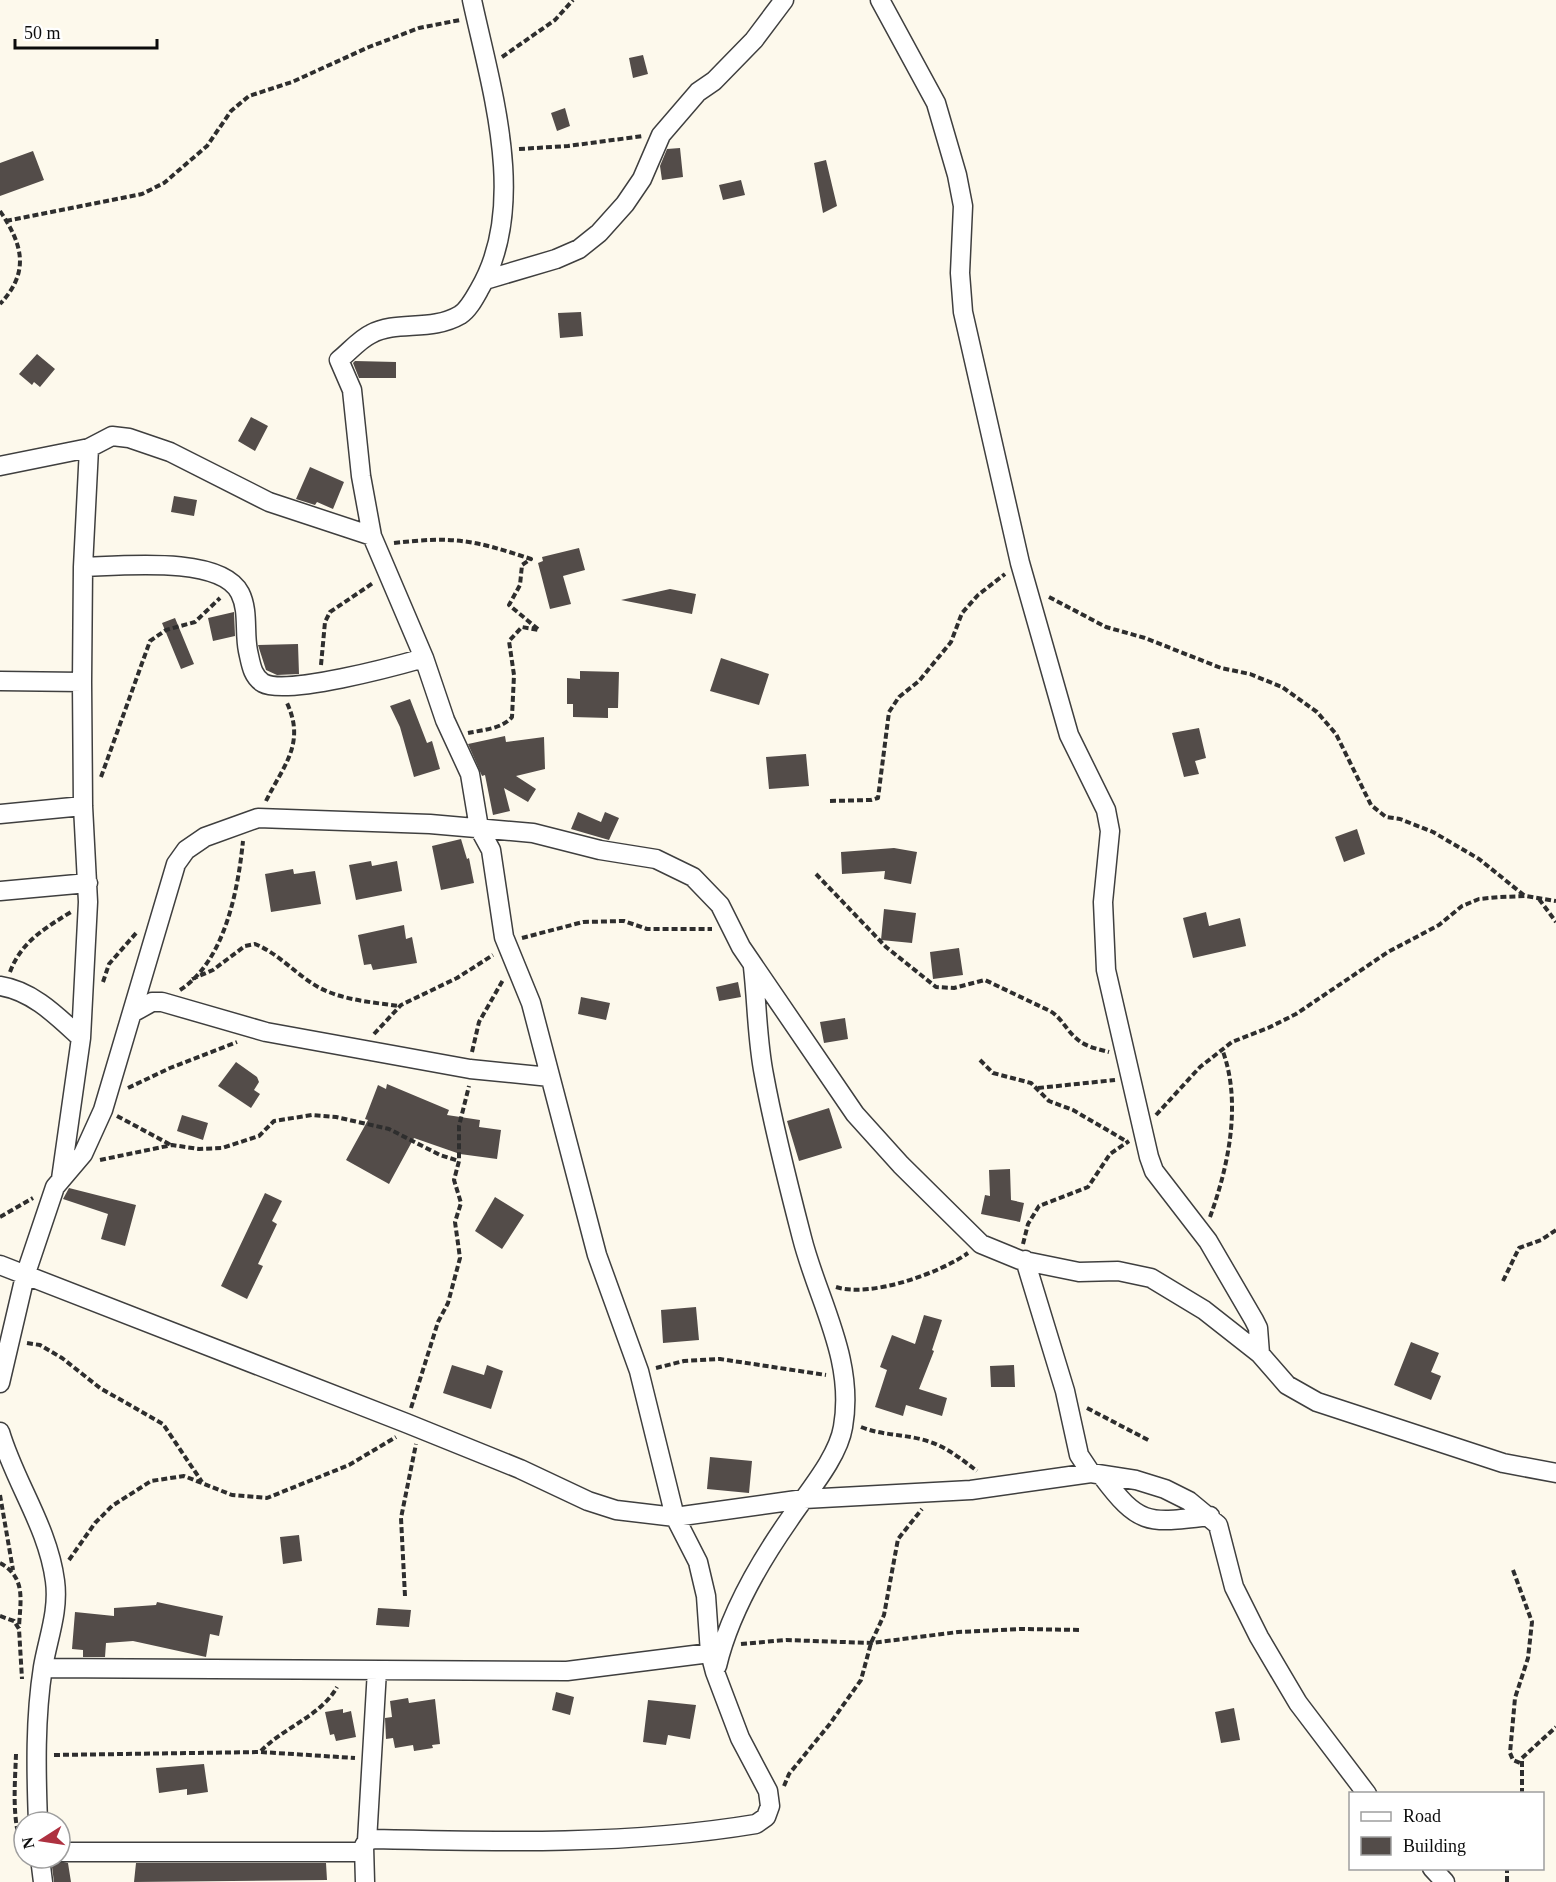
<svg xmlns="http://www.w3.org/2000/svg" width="1556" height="1882" font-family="'Times New Roman',serif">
	<rect width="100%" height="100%" fill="#fdf9ec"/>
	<path fill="#534c49" d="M643,55L648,74L633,78L629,58Z
		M565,108L570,126L557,131L551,113Z
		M680,148L683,177L662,180L660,166L667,149Z
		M33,151L44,180L0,196V163Z
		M826,160L837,206L823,213L814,163Z
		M741,180L745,195L723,200L719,185Z
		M581,312L583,336L560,338L558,313Z
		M37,354L55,369L40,387L34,382L32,385L19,374Z
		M355,361L396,362V378H359L353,363Z
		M251,417L268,426L255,451L238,441Z
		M310,467L344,482L333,509L317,502L315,505L296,499Z
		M174,496L197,500L194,516L171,512Z
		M579,548L585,570L563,576L571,604L550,609L538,563L543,561L542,557Z
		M670,589L696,594L692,614L621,600Z
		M234,612L235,636L213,641L208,618Z
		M175,618L194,664L181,669L162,623Z
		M298,644L299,674L277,675L266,670L258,645Z
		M721,658L769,674L759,705L710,691Z
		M580,671L619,672L618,708H608V718L573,717V704H567V678L580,679Z
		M410,699L427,743L432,741L440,769L414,777L400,727L390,706Z
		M1199,728L1206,758L1195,761L1199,774L1184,777L1172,733Z
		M505,736L506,742L544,737L545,769L516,776L536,789L528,802L504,788L510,811L493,815L485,775L482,776L468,744Z
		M806,754L809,786L769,789L766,757Z
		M578,812L601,822L605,812L619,818L609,840L571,829Z
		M1357,829L1365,854L1344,862L1335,837Z
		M461,839L467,859L469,858L474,883L441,890L432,846Z
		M894,848L917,852L911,884L884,879L885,871L842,874L841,852Z
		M371,861L372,866L397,861L402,891L356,900L349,865Z
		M293,869L294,874L315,871L321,904L271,912L265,874Z
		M884,909L916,913L912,943L881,940Z
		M1206,912L1209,926L1240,918L1246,946L1193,958L1183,918Z
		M404,925L406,939L412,937L417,963L373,970L371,964L364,965L358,935Z
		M959,948L963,975L933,979L930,952Z
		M738,982L741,997L719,1001L716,987Z
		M581,997L610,1003L606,1020L578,1014Z
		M845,1018L848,1039L824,1043L820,1022Z
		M236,1062L257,1077L259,1082L254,1090L260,1094L251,1108L218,1086Z
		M387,1084L449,1110L447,1115L480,1120L479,1127L501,1130L497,1159L460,1154L414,1138L389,1184L346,1160L368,1120L365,1119L378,1085L386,1089Z
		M829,1108L842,1148L799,1161L787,1121Z
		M182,1115L208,1123L203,1140L177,1131Z
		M1010,1169L1011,1200L1024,1203L1020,1222L981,1214L985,1195L990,1196L989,1170Z
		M69,1188L136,1205L125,1246L101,1239L108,1214L63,1199Z
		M265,1193L282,1201L272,1221L277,1224L258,1264L263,1266L247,1299L221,1286Z
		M495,1197L524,1215L502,1249L475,1231Z
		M696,1307L699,1340L663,1343L661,1310Z
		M924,1315L942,1320L932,1350L934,1351L919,1389L947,1398L942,1416L906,1405L903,1416L875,1407L887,1370L880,1367L892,1335L915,1344Z
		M1411,1342L1439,1353L1431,1372L1441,1376L1431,1400L1394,1385Z
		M452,1365L484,1375L487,1365L503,1371L491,1409L443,1393Z
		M1014,1365L1015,1387H991L990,1366Z
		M710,1457L752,1461L749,1493L707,1489Z
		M299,1535L302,1561L283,1564L280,1537Z
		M157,1602L223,1616L219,1636L210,1634L206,1657L133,1641L106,1643L105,1657H83V1650L72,1649L75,1612L114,1616V1608L156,1605Z
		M378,1608L411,1610L409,1627L376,1625Z
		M556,1692L574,1697L570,1715L552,1710Z
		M408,1698L409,1703L435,1699L440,1744L432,1745L433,1748L414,1751L413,1745L395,1748L393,1738L386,1739L385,1718L392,1717L390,1701Z
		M648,1700L696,1705L690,1739L668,1735L666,1745L643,1742Z
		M1234,1708L1240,1740L1221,1743L1215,1712Z
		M343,1709V1713L351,1711L356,1737L336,1741L334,1734L330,1735L325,1712Z
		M204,1764L208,1792L187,1795V1789L159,1793L156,1768Z
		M51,1859L68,1863L71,1882H54Z
		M136,1863H326L327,1880L134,1882Z"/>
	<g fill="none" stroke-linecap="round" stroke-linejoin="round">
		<defs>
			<path id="minor" d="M880,0L936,103L957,175L963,206L960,273L963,312L1020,563L1069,735L1106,810L1110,831L1103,902L1106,970L1149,1157L1154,1171L1208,1241L1254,1320L1258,1328L1260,1354
				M485,280L556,259L579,249L599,233L625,204L642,179L661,135L698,92L714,81L754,40L784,0
				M0,466L89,448
				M83,567C119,566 221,555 240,593C249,611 244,632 248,651C251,664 252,676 263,683C286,696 396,666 424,658
				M0,681L82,682
				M0,814L83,806
				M0,891L88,883
				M0,986C33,991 58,1017 81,1038
				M134,1012L152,1002H162L266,1032L470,1069L550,1077
				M61,1179L81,1038L88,902L83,806L82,682L83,567L89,448L112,436L129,438L170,452L269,502L372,536
				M1025,1260L1065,1391L1079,1455L1091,1473
				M0,1265L406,1423L520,1469L588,1501L616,1510L675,1517L804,1499L971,1490L1091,1473L1136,1480L1165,1489L1189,1501L1218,1525L1234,1587L1259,1637L1298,1703L1367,1794
				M0,1383L25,1276L55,1187L83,1154L103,1110L176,864L186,850L205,837L258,818L430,824L533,833L600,850L656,859L693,877L720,905L741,947L855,1114L901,1165L981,1244L1020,1260L1079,1272L1118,1271L1151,1278L1204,1310L1260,1354L1287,1385L1317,1402L1503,1463L1556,1473
				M0,1432C15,1483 48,1527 55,1581C59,1611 48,1638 43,1667C35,1718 36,1770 38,1822
				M1102,1476C1140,1527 1149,1523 1210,1516
				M717,1666C729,1615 759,1563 789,1520C806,1494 838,1458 843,1427C855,1359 818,1301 802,1238C788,1184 774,1130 764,1075C757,1040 757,1002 753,967
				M43,1668L567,1671L710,1653
				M367,1841L377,1670
				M60,1852H364
				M40,1858L43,1882
				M1432,1868L1445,1882
				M365,1882L364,1846L367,1841L374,1839C501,1842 630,1845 756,1824L766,1817L770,1806L768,1791L740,1738L715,1672L710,1653L706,1596L698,1562L675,1517L639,1371L597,1255L531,1003L504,937L491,850L479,828L470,774L445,720L424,658L372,536L361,476L352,390L339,360C349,352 360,339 371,334C397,320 431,332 460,315C468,310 474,299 479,290C529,206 491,88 472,0"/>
		</defs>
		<use href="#minor" stroke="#3f3f3f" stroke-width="21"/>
		<path stroke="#2e2e2e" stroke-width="4" stroke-dasharray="6 3" stroke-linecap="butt" d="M502,57L555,20L573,0
			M519,149L568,146L643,136
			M0,211C23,245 30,272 0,304
			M6,221L142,194L164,183L207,146L231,111L249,96L292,82L369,47L419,28L460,20
			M394,543C454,536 474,540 531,559L522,565L520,585L509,605L539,630L522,627L509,641L514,675L512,717C502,729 482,730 468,733
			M1049,597L1106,627L1145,638L1221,668L1250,674L1282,687L1317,712L1336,734L1371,805L1386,817L1400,819L1433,832L1479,859L1525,896
			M321,665L325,622L330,612L373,583
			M101,777L150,641L166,630L195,622L220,598
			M266,801C283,766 306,744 287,703
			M830,801L871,800L878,798L889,712L899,697L919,681L951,642L962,613L978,595L1005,574
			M816,874L886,947L936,987L954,988L985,980L1050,1011C1062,1018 1066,1030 1077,1039C1086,1047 1098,1049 1109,1052
			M1539,899L1556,922
			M522,938L583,922L624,921L647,929H712
			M10,972C21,942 45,928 71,912
			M192,979L213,970L245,946L255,944C277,953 293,971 313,984C338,1000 371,1002 399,1006
			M103,982L109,964L137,932
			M180,990C225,961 238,890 243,841
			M374,1034L401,1005L457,978L493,955
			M472,1052L479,1022L503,980
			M980,1060L993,1073L1031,1083L1049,1101L1073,1110L1126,1141
			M128,1088L170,1068L237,1042
			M1038,1088L1115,1080
			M1156,1115L1200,1067L1232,1042L1268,1028L1296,1014L1388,952L1439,925L1462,906L1479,899L1500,897L1526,896L1556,901
			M117,1116L171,1145
			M100,1160L172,1145L199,1149L222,1148L259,1136L274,1121L312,1115L336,1117L389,1129L440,1155L459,1161
			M0,1217L33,1198
			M1210,1217C1229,1165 1242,1101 1222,1049
			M1023,1244L1028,1224L1039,1206L1088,1187L1110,1154L1129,1141
			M1503,1281L1519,1248L1541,1240L1556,1230
			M836,1287C871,1298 940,1273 968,1253
			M27,1343L40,1345L62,1358L100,1388L163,1424L202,1482
			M656,1368L684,1361L720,1359L826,1375
			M411,1408L438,1322L448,1303L460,1258L455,1222L461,1203L454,1180L459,1161V1126L469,1086
			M1087,1408L1150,1441
			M861,1427C881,1435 900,1434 920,1439C943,1444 960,1458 977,1471
			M0,1495L13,1570
			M69,1560L95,1523L112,1506L151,1481L184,1476L232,1495L267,1498L349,1465L396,1437
			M0,1563C27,1578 20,1601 19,1628
			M1513,1570L1532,1622L1528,1658L1515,1698L1510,1753L1513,1760L1520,1763
			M405,1596L401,1518L416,1444
			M0,1616L14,1621L19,1629L22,1679
			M741,1644L786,1640L871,1643L958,1632L1021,1629L1081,1630
			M261,1751C284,1727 321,1716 337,1687
			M16,1754C15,1786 11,1822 24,1853
			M54,1755L261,1752L355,1758
			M784,1786L789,1774L829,1725L861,1680L871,1643L884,1615L898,1539L922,1509
			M1522,1794V1758L1556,1727
			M1507,1882V1868"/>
		<use href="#minor" stroke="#fff" stroke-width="18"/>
	</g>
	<rect x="1349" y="1792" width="195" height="78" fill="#ffffff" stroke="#9e9e9e" stroke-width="1.5"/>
	<rect x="1361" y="1812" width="30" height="9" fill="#ffffff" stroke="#9e9e9e" stroke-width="1.5"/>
	<text x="1403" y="1822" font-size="18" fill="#0c0c0c">Road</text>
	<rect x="1361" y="1837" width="30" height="18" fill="#534c49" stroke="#9e9e9e" stroke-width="1.5"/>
	<text x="1403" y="1852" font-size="18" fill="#0c0c0c">Building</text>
	<g transform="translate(42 1840) rotate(258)"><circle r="28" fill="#ffffff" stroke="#9e9e9e" stroke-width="1.5"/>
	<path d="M0-4.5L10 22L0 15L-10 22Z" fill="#ae3140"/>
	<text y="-9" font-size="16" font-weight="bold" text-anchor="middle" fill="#0c0c0c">N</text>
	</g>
	<path d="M15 39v9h142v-9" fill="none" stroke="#0c0c0c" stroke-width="3"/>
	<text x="24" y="39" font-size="18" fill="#0c0c0c" stroke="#ffffff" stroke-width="4.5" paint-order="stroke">50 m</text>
</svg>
